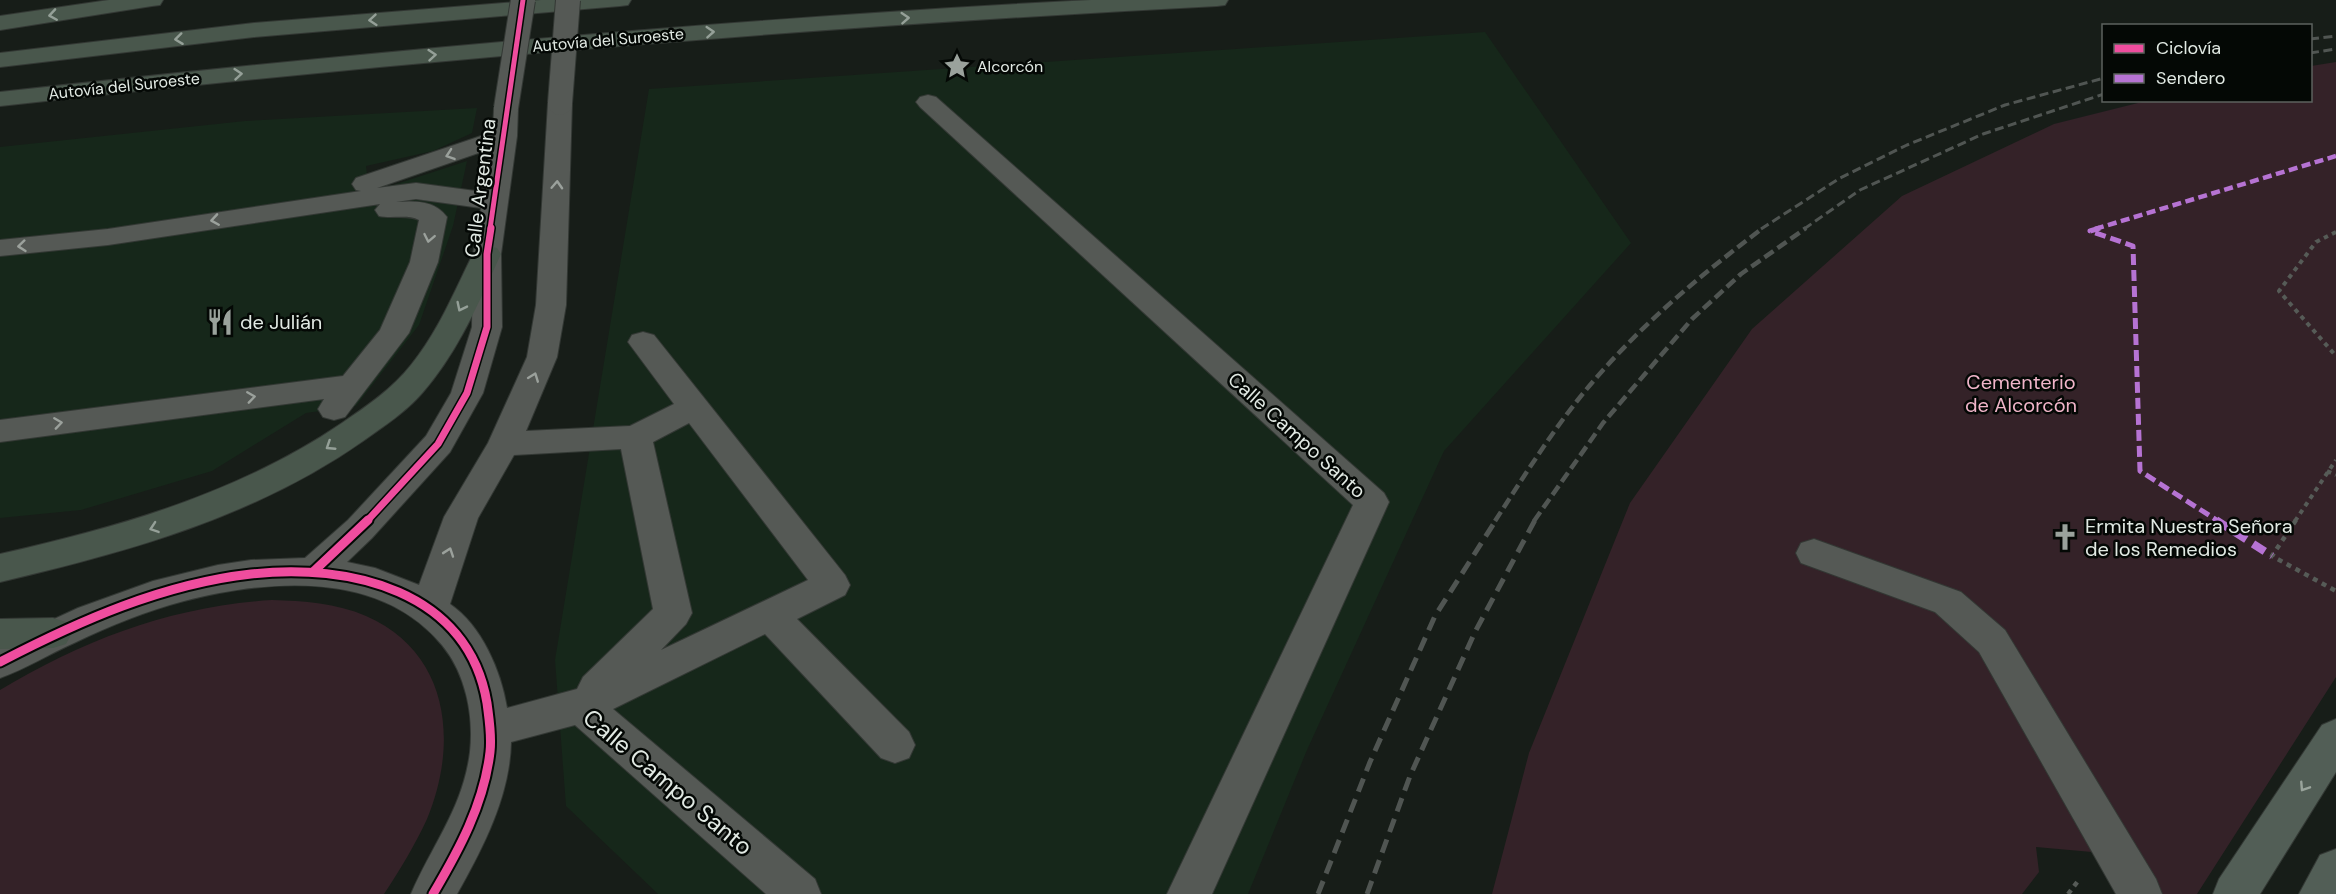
<svg xmlns="http://www.w3.org/2000/svg" width="2336" height="894" font-family="'DM Sans',sans-serif">
	<rect width="100%" height="100%" fill="#171d18"/>
	<path fill="#16271a" d="M1485,32L1631,243L1444,451L1307,750L1248,894H658L566,806L555,660L649,89Z
		M477,108L472,133L433,151L366,166L368,183L372,192L467,161L453,226L419,325L356,406L306,413L212,471L81,510L0,518V147L245,121Z"/>
	<path fill="#342228" d="M2336,62V677L2197,894H2118L2092,852L2036,847L2039,872L2022,894H1492L1529,753L1630,503L1752,329L1902,196L2054,124L2146,101L2310,100L2311,66Z
		M272,600C304,601 336,603 366,616C449,652 459,742 427,819C415,845 400,870 384,894H0V690C85,639 173,606 272,600Z"/>
	<g fill="none" stroke-linecap="round" stroke-linejoin="round">
		<defs>
			<path id="minor" d="M928,95L936,97L1384,493L1389,502L1212,894H1167L1353,505L920,107L916,102L920,97Z
				M560,96L569,98L572,103L566,305L557,357L526,431L630,426L674,404L628,342L632,335L643,332L654,335L845,575L850,585L845,595L797,619L909,732L915,745L909,758L895,763L881,758L765,634L613,709L815,879L821,894H766L575,725L511,742C510,796 483,848 457,894H411C432,845 463,808 470,752C474,716 466,674 442,645C380,570 270,579 184,601C146,611 109,626 74,643C49,654 26,669 0,678V644L78,608L153,581L218,565L251,560L305,558L348,520L426,436L451,393L472,327L473,254L481,208L416,199L396,202C415,201 434,200 447,217L438,262L409,333L345,417L334,420L323,417L318,409L324,399L0,442V420L343,376L380,330L410,262L419,220C408,214 391,219 379,216L375,210L380,204L108,245L0,256V240L108,229L361,191L356,190L352,184L356,178L493,132L494,108L497,103L506,101L515,103L518,108L517,136L501,254L502,327L483,393L450,452L372,538L347,562L375,568L419,585L444,517L488,443L527,357L536,305L548,103L551,98ZM490,149L483,192L416,183L377,188ZM689,423L808,580L661,650L686,624L692,613L653,442ZM621,449L653,609L583,677L577,689L507,708C501,671 482,626 450,604L478,518L514,455Z
				M1814,539L1961,592L2005,630L2156,879L2162,894H2116L1979,652L1935,612L1801,563L1796,553L1801,543Z"/>
			<path id="major" d="M2336,719V772L2260,894H2213L2219,879L2322,725Z
				M2336,849V894H2299L2320,855Z"/>
			<path id="highway" d="M109,0H163L160,5L152,6L0,30V16Z
				M541,0H631L628,5L620,6L254,37L0,67V53L254,23Z
				M1091,0H1228L1225,5L1217,6C810,27 405,61 0,106V92C363,52 727,19 1091,0Z
				M487,246L497,248L501,254C479,302 458,352 423,392C406,412 384,426 363,441C255,517 127,552 0,582V554C120,527 239,493 342,423C367,406 392,389 411,365C438,332 454,292 473,254L477,248Z
				M53,618L66,622L72,633L66,644L53,648L0,649V619Z"/>
		</defs>
		<use href="#minor" stroke="#333834" stroke-width="2"/>
		<use href="#major" stroke="#333834" stroke-width="2"/>
		<use href="#highway" stroke="#333834" stroke-width="2"/>
		<path stroke="#565b57" stroke-width="4" stroke-dasharray="4.5 4.5" stroke-linecap="butt" d="M2336,232L2316,242L2279,291L2336,356
			M2327,471L2336,475
			M2295,521L2336,460"/>
		<path stroke="#565b57" stroke-width="4.5" stroke-dasharray="5 5" stroke-linecap="butt" d="M2296,520L2272,556L2336,591
			M2068,894L2078,881"/>
		<use href="#minor" fill="#555955" fill-rule="evenodd"/>
		<use href="#major" fill="#525e56" fill-rule="evenodd"/>
		<use href="#highway" fill="#49574c" fill-rule="evenodd"/>
		<path stroke="#505552" stroke-width="3" stroke-dasharray="9 4.5" stroke-linecap="butt" d="M2310,39L2336,36
			M2310,53L2336,49
			M1761,229L1840,178L1907,145L2005,105L2104,78
			M1804,229L1860,190L1983,134L2104,94"/>
		<path stroke="#505552" stroke-width="4.5" stroke-dasharray="11 5" stroke-linecap="butt" d="M1495,521C1521,481 1547,439 1577,401C1630,334 1695,279 1763,228
			M1534,521L1603,423L1692,319L1741,274L1806,228"/>
		<path stroke="#505552" stroke-width="5" stroke-dasharray="14 8" stroke-linecap="butt" d="M1318,894L1370,762L1435,616L1496,520
			M1367,894L1410,776L1475,632L1535,520"/>
		<defs>
			<path id="minor-bridge" d="M560,103L568,0
				M506,108L523,0"/>
		</defs>
		<use href="#minor-bridge" stroke="#333834" stroke-width="26" stroke-linecap="butt"/>
		<use href="#minor-bridge" stroke="#555955" stroke-width="24"/>
		<path stroke="#b673d3" stroke-width="4.5" stroke-dasharray="9 4.5" stroke-linecap="butt" d="M2095,229L2336,156"/>
		<path stroke="#b673d3" stroke-width="5" stroke-dasharray="11 5" stroke-linecap="butt" d="M2100,228L2090,231L2133,246L2140,471L2218,521"/>
		<path stroke="#b673d3" stroke-width="8" stroke-dasharray="14 8" stroke-linecap="butt" d="M2216,520L2272,556"/>
		<defs>
			<path id="cycleway-far2" d="M490,229L523,0"/>
			<path id="cycleway-far1" d="M367,521L438,444L467,393L487,327V254L491,228"/>
			<path id="cycleway" d="M313,572L368,520
				M0,662C79,621 162,584 251,574C349,563 468,590 487,703C489,719 492,735 490,752C484,804 459,850 433,894"/>
		</defs>
		<use href="#cycleway-far2" stroke="#040805" stroke-width="8"/>
		<use href="#cycleway-far1" stroke="#040805" stroke-width="10"/>
		<use href="#cycleway" stroke="#040805" stroke-width="13"/>
		<use href="#cycleway-far2" stroke="#ef4d9e" stroke-width="5"/>
		<use href="#cycleway-far1" stroke="#ef4d9e" stroke-width="7"/>
		<use href="#cycleway" stroke="#ef4d9e" stroke-width="9"/>
	</g>
	<defs><path id="oneway-chevron" d="M-2-3.5L2.5 0L-2 3.5" fill="none" stroke-width="1.6" stroke-linecap="round" stroke-linejoin="round" transform="scale(1.5)"/></defs>
	<g stroke="#95a098">
		<use href="#oneway-chevron" transform="translate(53 15) rotate(171)"/>
		<use href="#oneway-chevron" transform="translate(905 18) rotate(-4)"/>
		<use href="#oneway-chevron" transform="translate(373 20) rotate(175)"/>
		<use href="#oneway-chevron" transform="translate(710 32) rotate(-4)"/>
		<use href="#oneway-chevron" transform="translate(179 39) rotate(173)"/>
		<use href="#oneway-chevron" transform="translate(432 55) rotate(-5)"/>
		<use href="#oneway-chevron" transform="translate(238 74) rotate(-5)"/>
		<use href="#oneway-chevron" transform="translate(461 307) rotate(116)"/>
		<use href="#oneway-chevron" transform="translate(330 446) rotate(147)"/>
		<use href="#oneway-chevron" transform="translate(154 528) rotate(161)"/>
	</g>
	<g stroke="#9ba19c">
		<use href="#oneway-chevron" transform="translate(450 155) rotate(161)"/>
		<use href="#oneway-chevron" transform="translate(557 185) rotate(-87)"/>
		<use href="#oneway-chevron" transform="translate(215 220) rotate(171)"/>
		<use href="#oneway-chevron" transform="translate(429 238) rotate(101)"/>
		<use href="#oneway-chevron" transform="translate(22 246) rotate(174)"/>
		<use href="#oneway-chevron" transform="translate(534 377) rotate(-69)"/>
		<use href="#oneway-chevron" transform="translate(251 397) rotate(-8)"/>
		<use href="#oneway-chevron" transform="translate(58 423) rotate(-8)"/>
		<use href="#oneway-chevron" transform="translate(449 552) rotate(-71)"/>
	</g>
	<use stroke="#9aa49c" href="#oneway-chevron" transform="translate(2304 787) rotate(123)"/>
	<defs>
		<symbol id="sight-bare" viewBox="-9 -9 18 18"><path d="M0-6L1.8-2.2L6-1.7L2.9 1.2L3.7 5.4L0 3.3L-3.7 5.4L-2.9 1.2L-6-1.7L-1.8-2.2Z" fill="#9aa29c" stroke="#040805" stroke-width="2.5" paint-order="stroke"/></symbol>
		<symbol id="restaurant-bare" viewBox="-9 -9 18 18"><path d="M-5-6h1v4h1v-4h1v4h1v-4h1v5L-1.5 .5V6h-2V.5L-5-1ZM5-6V6H3V1.5H1.5Q1.5-4 5-6Z" fill="#9aa29c" stroke="#040805" stroke-width="2.5" paint-order="stroke"/></symbol>
		<symbol id="church-bare" viewBox="-9 -9 18 18"><path d="M-1.2-6h2.4v3.5h3.3v2.4h-3.3V6h-2.4V-.1h-3.3v-2.4h3.3Z" fill="#9aa29c" stroke="#040805" stroke-width="2.5" paint-order="stroke"/></symbol>
	</defs>
	<g fill-rule="evenodd">
		<use href="#sight-bare" x="938" y="47" width="38" height="38"/>
		<use href="#restaurant-bare" x="201" y="303" width="38" height="38"/>
		<use href="#church-bare" x="2046" y="518" width="38" height="38"/>
	</g>
	<g text-anchor="middle" dominant-baseline="central" stroke-width="5" stroke-linejoin="round" paint-order="stroke">
		<g font-size="16" fill="#e1e9e3" stroke="#040805">
			<text transform="translate(608 40) rotate(-5)">Autovía del Suroeste</text>
			<text transform="translate(124 86) rotate(-6)">Autovía del Suroeste</text>
		</g>
		<g font-size="16" fill="#e1e9e3" stroke="#040805" text-anchor="start">
			<text x="977" y="66">Alcorcón</text>
		</g>
		<g font-size="20" fill="#e1e9e3" stroke="#040805">
			<text transform="translate(480 188) rotate(-83)">Calle Argentina</text>
			<text transform="translate(1297 435) rotate(42)">Calle Campo Santo</text>
		</g>
		<g font-size="20" fill="#e1e9e3" stroke="#040805" text-anchor="start">
			<text x="240" y="322">de Julián</text>
			<text x="2085" y="526">Ermita Nuestra Señora<tspan x="2085" dy="23">de los Remedios</tspan></text>
		</g>
		<g font-size="20" fill="#efb4c8" stroke="#040805">
			<text x="2021" y="382">Cementerio<tspan x="2021" dy="23">de Alcorcón</tspan></text>
		</g>
		<g font-size="24" fill="#e1e9e3" stroke="#040805">
			<text transform="translate(668 782) rotate(40)">Calle Campo Santo</text>
		</g>
	</g>
	<rect x="2102" y="24" width="210" height="78" fill="#040805" stroke="#5c625e" stroke-width="1.5"/>
	<rect x="2114" y="44" width="30" height="9" fill="#ef4d9e" stroke="#5c625e" stroke-width="1.5"/>
	<text x="2156" y="54" font-size="18" fill="#e1e9e3">Ciclovía</text>
	<rect x="2114" y="74" width="30" height="9" fill="#b673d3" stroke="#5c625e" stroke-width="1.5"/>
	<text x="2156" y="84" font-size="18" fill="#e1e9e3">Sendero</text>
</svg>
